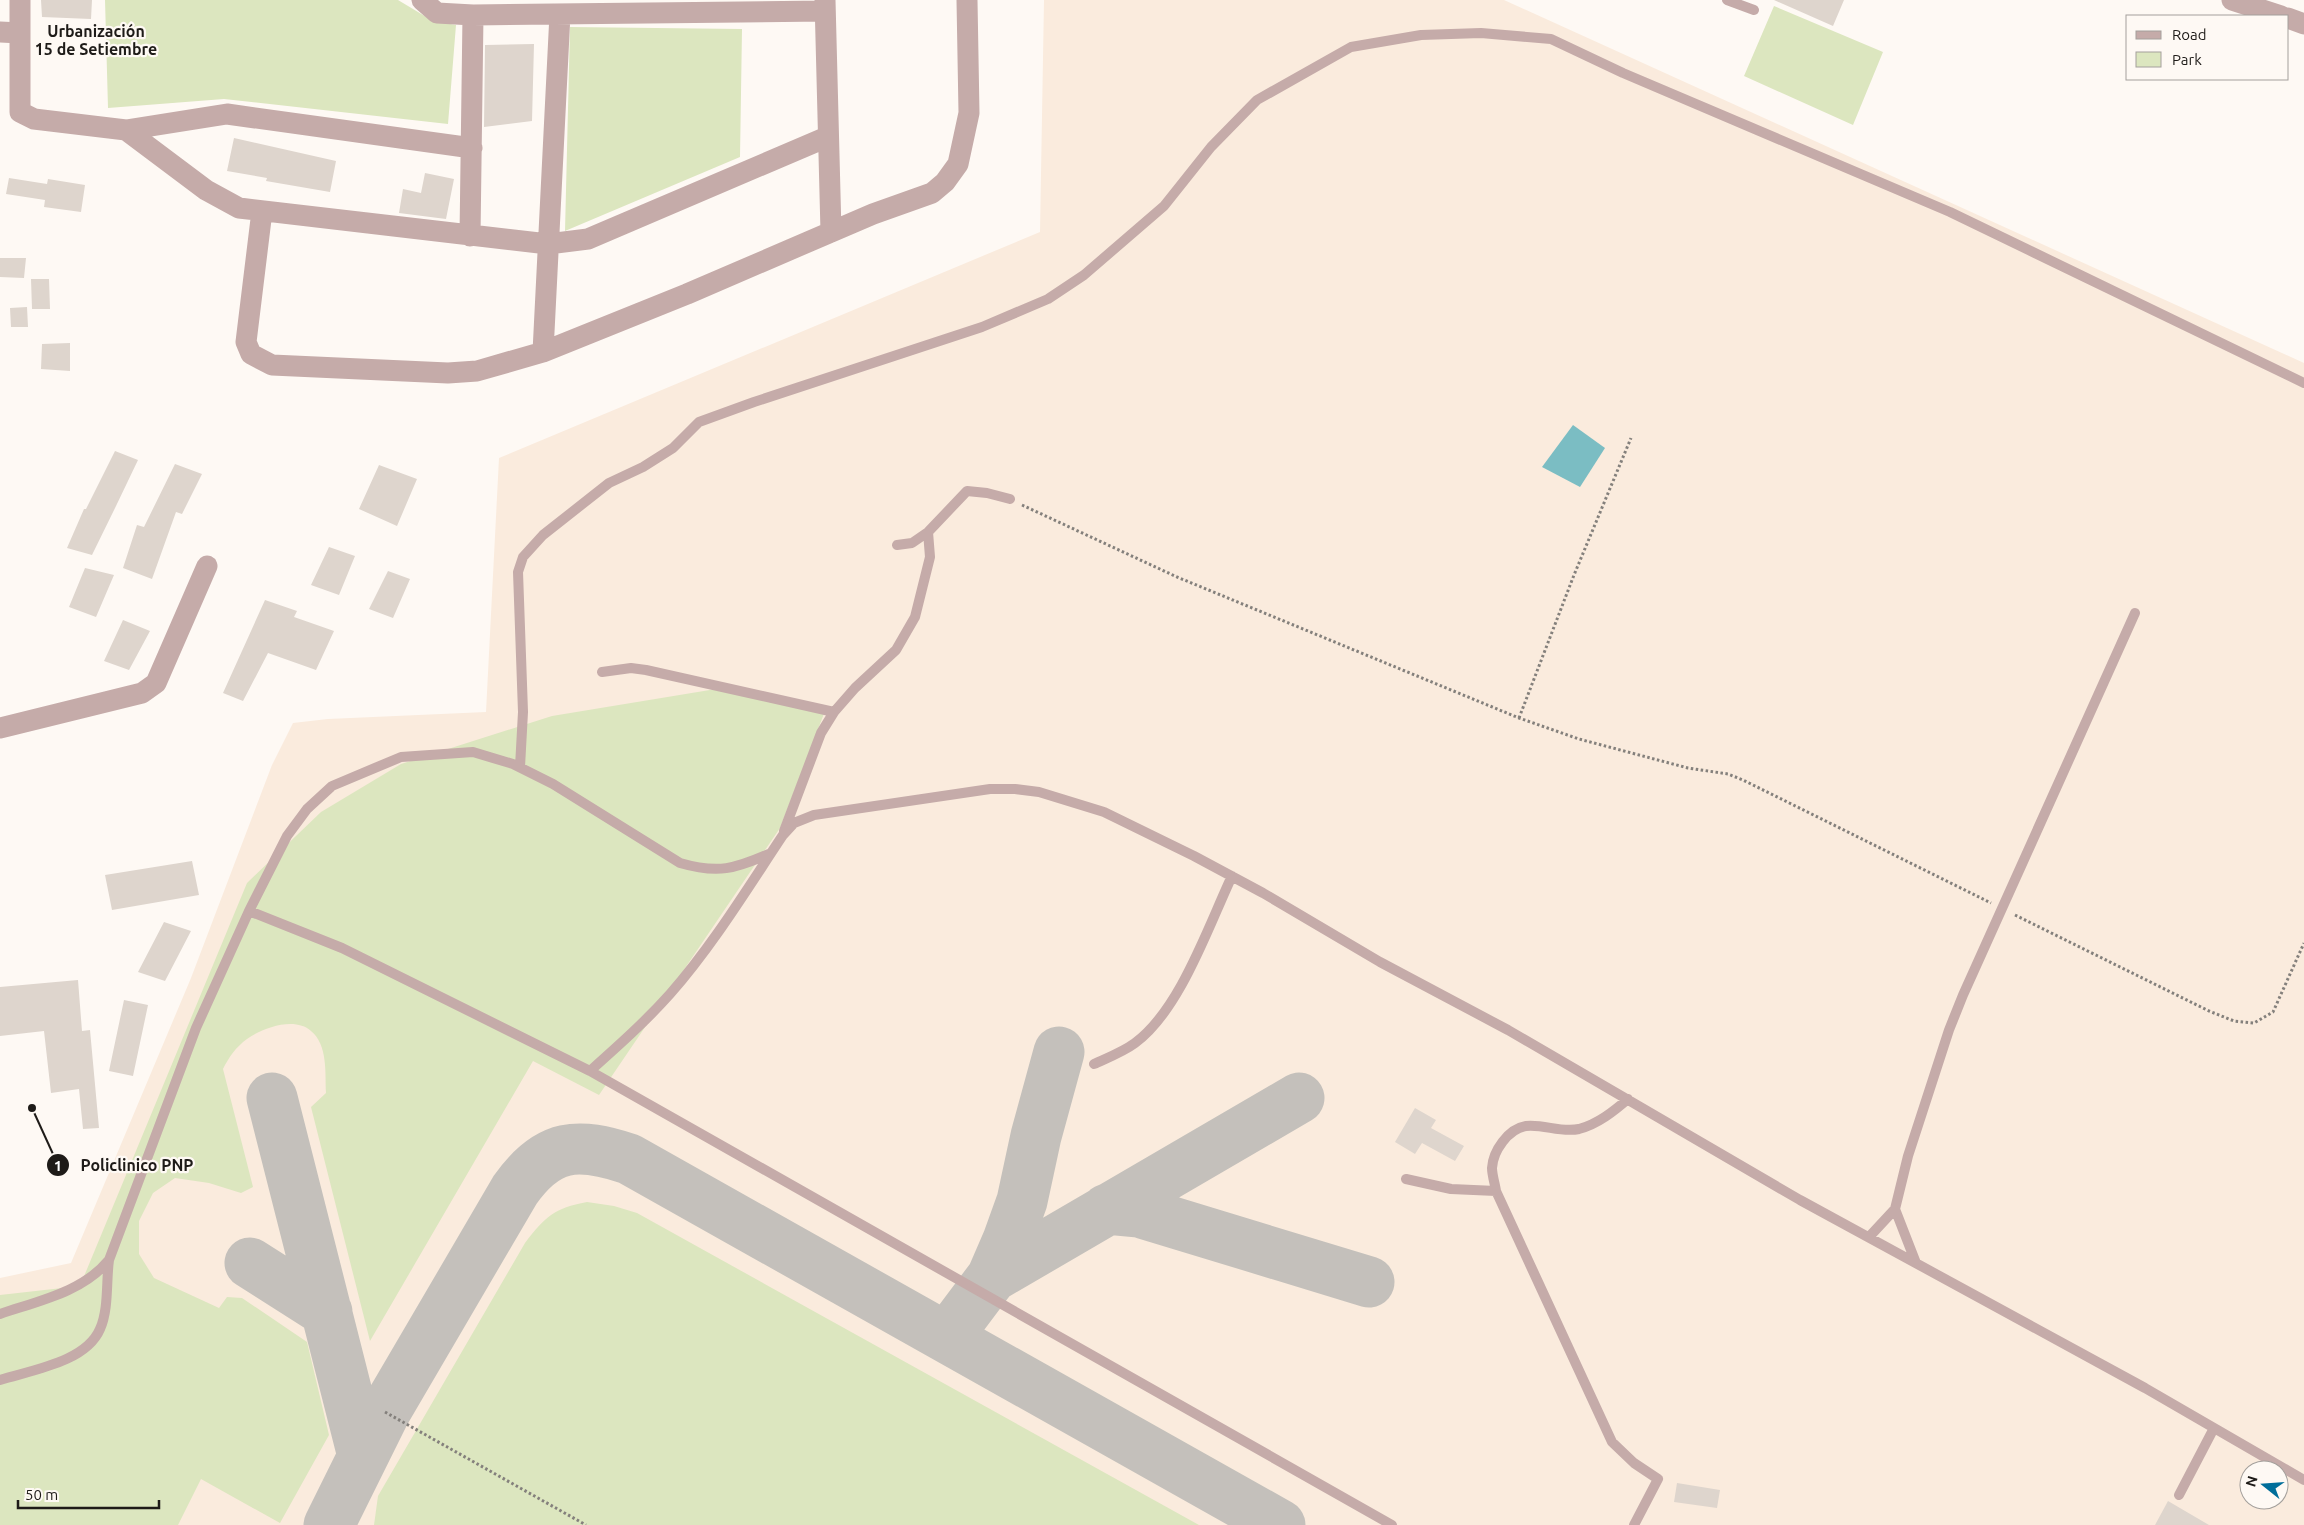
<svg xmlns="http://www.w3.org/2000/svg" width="2304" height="1525" font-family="Ubuntu,sans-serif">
	<rect width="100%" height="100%" fill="#fef9f4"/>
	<path fill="#faebdd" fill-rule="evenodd" d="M1044,0H1504L2304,363V1525H0V1278L71,1263L191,978L272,765L293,723L328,719L486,712L499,458L1040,232ZM2249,1470H2279V1500H2249Z"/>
	<path fill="#dce6bf" d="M105,0H398L433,21L456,25L448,124L224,99L108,108Z
		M1774,6L1883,52L1853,125L1744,76Z
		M570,27L742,29L740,157L565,231Z
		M722,688L825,711L780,828L599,1095L533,1061L370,1341L311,1107L326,1093C325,1073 328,1045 311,1031C295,1016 262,1028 247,1039C236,1047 229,1057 223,1069L253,1187L241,1193L209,1183L175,1178L153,1193L139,1221V1254L154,1278L219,1308L227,1297L242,1298L307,1342L329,1435L280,1523L201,1479L178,1525H0V1295L80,1286L247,883L321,812L401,764L552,716Z
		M587,1202L614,1206L637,1213L1199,1525H374L378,1496L525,1243C545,1217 554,1208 587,1202Z"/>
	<path fill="#7bbdc3" d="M1573,425L1605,448L1580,487L1542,467Z"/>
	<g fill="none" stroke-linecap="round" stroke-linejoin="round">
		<path stroke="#c4c0bb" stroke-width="51" d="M272,1098L363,1456
			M1107,1209L1139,1212L1369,1282
			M250,1263L327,1312
			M992,1277L1299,1098
			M947,1337L992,1277L1008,1240L1022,1201L1036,1136L1059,1052
			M329,1525L385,1412L515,1190C548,1143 578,1142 629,1159L1280,1525"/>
	</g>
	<path fill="#ded5cd" d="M41,0H92L91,19L42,17Z
		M1774,0H1844L1833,26Z
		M534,44L532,121L484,127L485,45Z
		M234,138L336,161L330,192L266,181L267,178L227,171Z
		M425,173L454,179L446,219L399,213L403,189L421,193Z
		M9,178L47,184L48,179L85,185L81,212L44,207L45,200L6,194Z
		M0,258H26L24,278L0,277Z
		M31,279H49L50,309H32Z
		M27,307L28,327H11L10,308Z
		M70,343V371L41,369L42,344Z
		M115,451L138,460L116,506L92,555L67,548L84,509H86Z
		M175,464L202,474L182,514L176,512L152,579L123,568L137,525L144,527Z
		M379,465L417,479L397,526L359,509Z
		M329,547L355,556L339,595L311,585Z
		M85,568L114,575L96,617L69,607Z
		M388,571L410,579L393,618L369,609Z
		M265,600L297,611L294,617L334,631L316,670L268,653L243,701L223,693Z
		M123,620L150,631L129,670L104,661Z
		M192,861L199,895L112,910L105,875Z
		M164,922L191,931L165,981L138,972Z
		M78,980L82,1031L90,1030L99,1128L83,1129L79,1089L51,1093L44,1031L0,1036V987Z
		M124,1000L148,1005L133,1076L109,1071Z
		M1415,1108L1436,1120L1431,1128L1464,1146L1455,1161L1422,1143L1415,1154L1395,1142Z
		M1677,1483L1720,1490L1717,1508L1674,1502Z
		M2168,1501L2209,1525H2155Z"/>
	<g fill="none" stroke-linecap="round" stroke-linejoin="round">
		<path stroke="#84807c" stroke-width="3" stroke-dasharray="2.5 2.5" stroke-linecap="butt" d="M1022,505L1177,577L1519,718L1579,739L1688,768L1728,774L1743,780L1991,903
			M1519,718L1574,575L1631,438
			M2015,915L2209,1011L2234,1021L2254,1023L2273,1012L2304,943
			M385,1412L586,1525"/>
		<path stroke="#c5aba9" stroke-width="10" d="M1727,0L1754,10
			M897,545L912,543L928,532L967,491L987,493L1010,499
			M602,672L631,668L646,670L834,712
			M520,767L523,712L518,572L523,557L543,535L609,483L643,467L673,448L699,422L754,402L982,327L1048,299L1084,275L1164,206L1211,147L1257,100L1351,47L1421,35L1481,33L1551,39L1623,73L1950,212L2304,383
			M784,831L821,733L834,712L855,688L896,650L915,617L930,557L928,532
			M249,911L342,948L590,1071L1392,1525
			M1094,1064C1107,1058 1123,1052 1135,1043C1180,1010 1208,927 1232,876
			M590,1071C618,1046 645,1022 670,994C713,945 747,889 783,835L794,823L814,815L990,789H1015L1039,792L1104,812L1194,856L1263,893L1380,962L1508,1030L1800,1200L2145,1388L2304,1480
			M1628,1099C1614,1111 1598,1124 1579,1129C1561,1133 1544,1124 1526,1126C1508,1129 1493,1151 1492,1168C1492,1175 1495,1184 1496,1191L1612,1442L1634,1463L1658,1479L1634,1525
			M1406,1179L1451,1189L1496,1191
			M1895,1209L1916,1263
			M1869,1237L1895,1209L1908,1156L1949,1030L1963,995L2135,613
			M0,1314C38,1301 83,1292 109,1260L196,1028L249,911L287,836L307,809L332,786L401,757L473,752L513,764L553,784L680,863C718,874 735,869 771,853
			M0,1380C32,1370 86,1362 100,1329C109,1309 106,1281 109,1260
			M2179,1495L2214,1428"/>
		<path stroke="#c5aba9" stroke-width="21" d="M20,0V112L34,119L126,130L227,114L472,148
			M422,0L437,13L473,15L825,11
			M825,0L831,232
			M2232,0L2281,16
			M2288,18L2304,24
			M0,32L20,33
			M126,130L206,190L239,208L548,244L588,239L827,137
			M262,211L246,342L251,354L272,365L448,373L477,371L543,352L687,294L873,214L932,193L945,182L958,164L969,113L967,0
			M470,236L473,15
			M543,352L560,14
			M0,728L142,693L156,683L207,566"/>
	</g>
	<g text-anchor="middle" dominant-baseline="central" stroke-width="4.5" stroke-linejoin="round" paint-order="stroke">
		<g font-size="16" font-weight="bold" fill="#1e1b18" stroke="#fef9f4">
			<text x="96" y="31">Urbanización<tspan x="96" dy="18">15 de Setiembre</tspan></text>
		</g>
	</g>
	<path fill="none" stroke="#1e1b18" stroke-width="2" d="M32 1108L58 1165"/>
	<g fill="#1e1b18" stroke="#fef9f4" stroke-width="2">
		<circle cx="32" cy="1108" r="5"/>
		<circle cx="58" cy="1165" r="12"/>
	</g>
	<g font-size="15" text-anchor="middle" font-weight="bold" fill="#fff">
		<text x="58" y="1171">1</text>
	</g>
	<g font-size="16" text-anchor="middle" font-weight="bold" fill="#1e1b18" stroke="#fef9f4" stroke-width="4.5" stroke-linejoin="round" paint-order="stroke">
		<text x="137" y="1171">Policlinico PNP</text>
	</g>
	<rect x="2126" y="15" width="162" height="65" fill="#fef9f4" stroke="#a4a09c"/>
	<rect x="2136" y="31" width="25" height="8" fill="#c5aba9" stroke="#a4a09c"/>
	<text x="2172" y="40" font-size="15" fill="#1e1b18">Road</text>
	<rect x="2136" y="52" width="25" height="15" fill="#dce6bf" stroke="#a4a09c"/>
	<text x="2172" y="65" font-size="15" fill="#1e1b18">Park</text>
	<g transform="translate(2264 1485) rotate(287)"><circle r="24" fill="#fef9f4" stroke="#a4a09c"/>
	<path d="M0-4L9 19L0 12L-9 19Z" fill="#006e9a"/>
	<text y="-8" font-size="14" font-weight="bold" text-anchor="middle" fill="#1e1b18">N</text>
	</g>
	<path d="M18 1500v8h141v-8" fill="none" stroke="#1e1b18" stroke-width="2.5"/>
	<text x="25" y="1500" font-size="15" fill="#1e1b18" stroke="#fef9f4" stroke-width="4" paint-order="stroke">50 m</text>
</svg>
